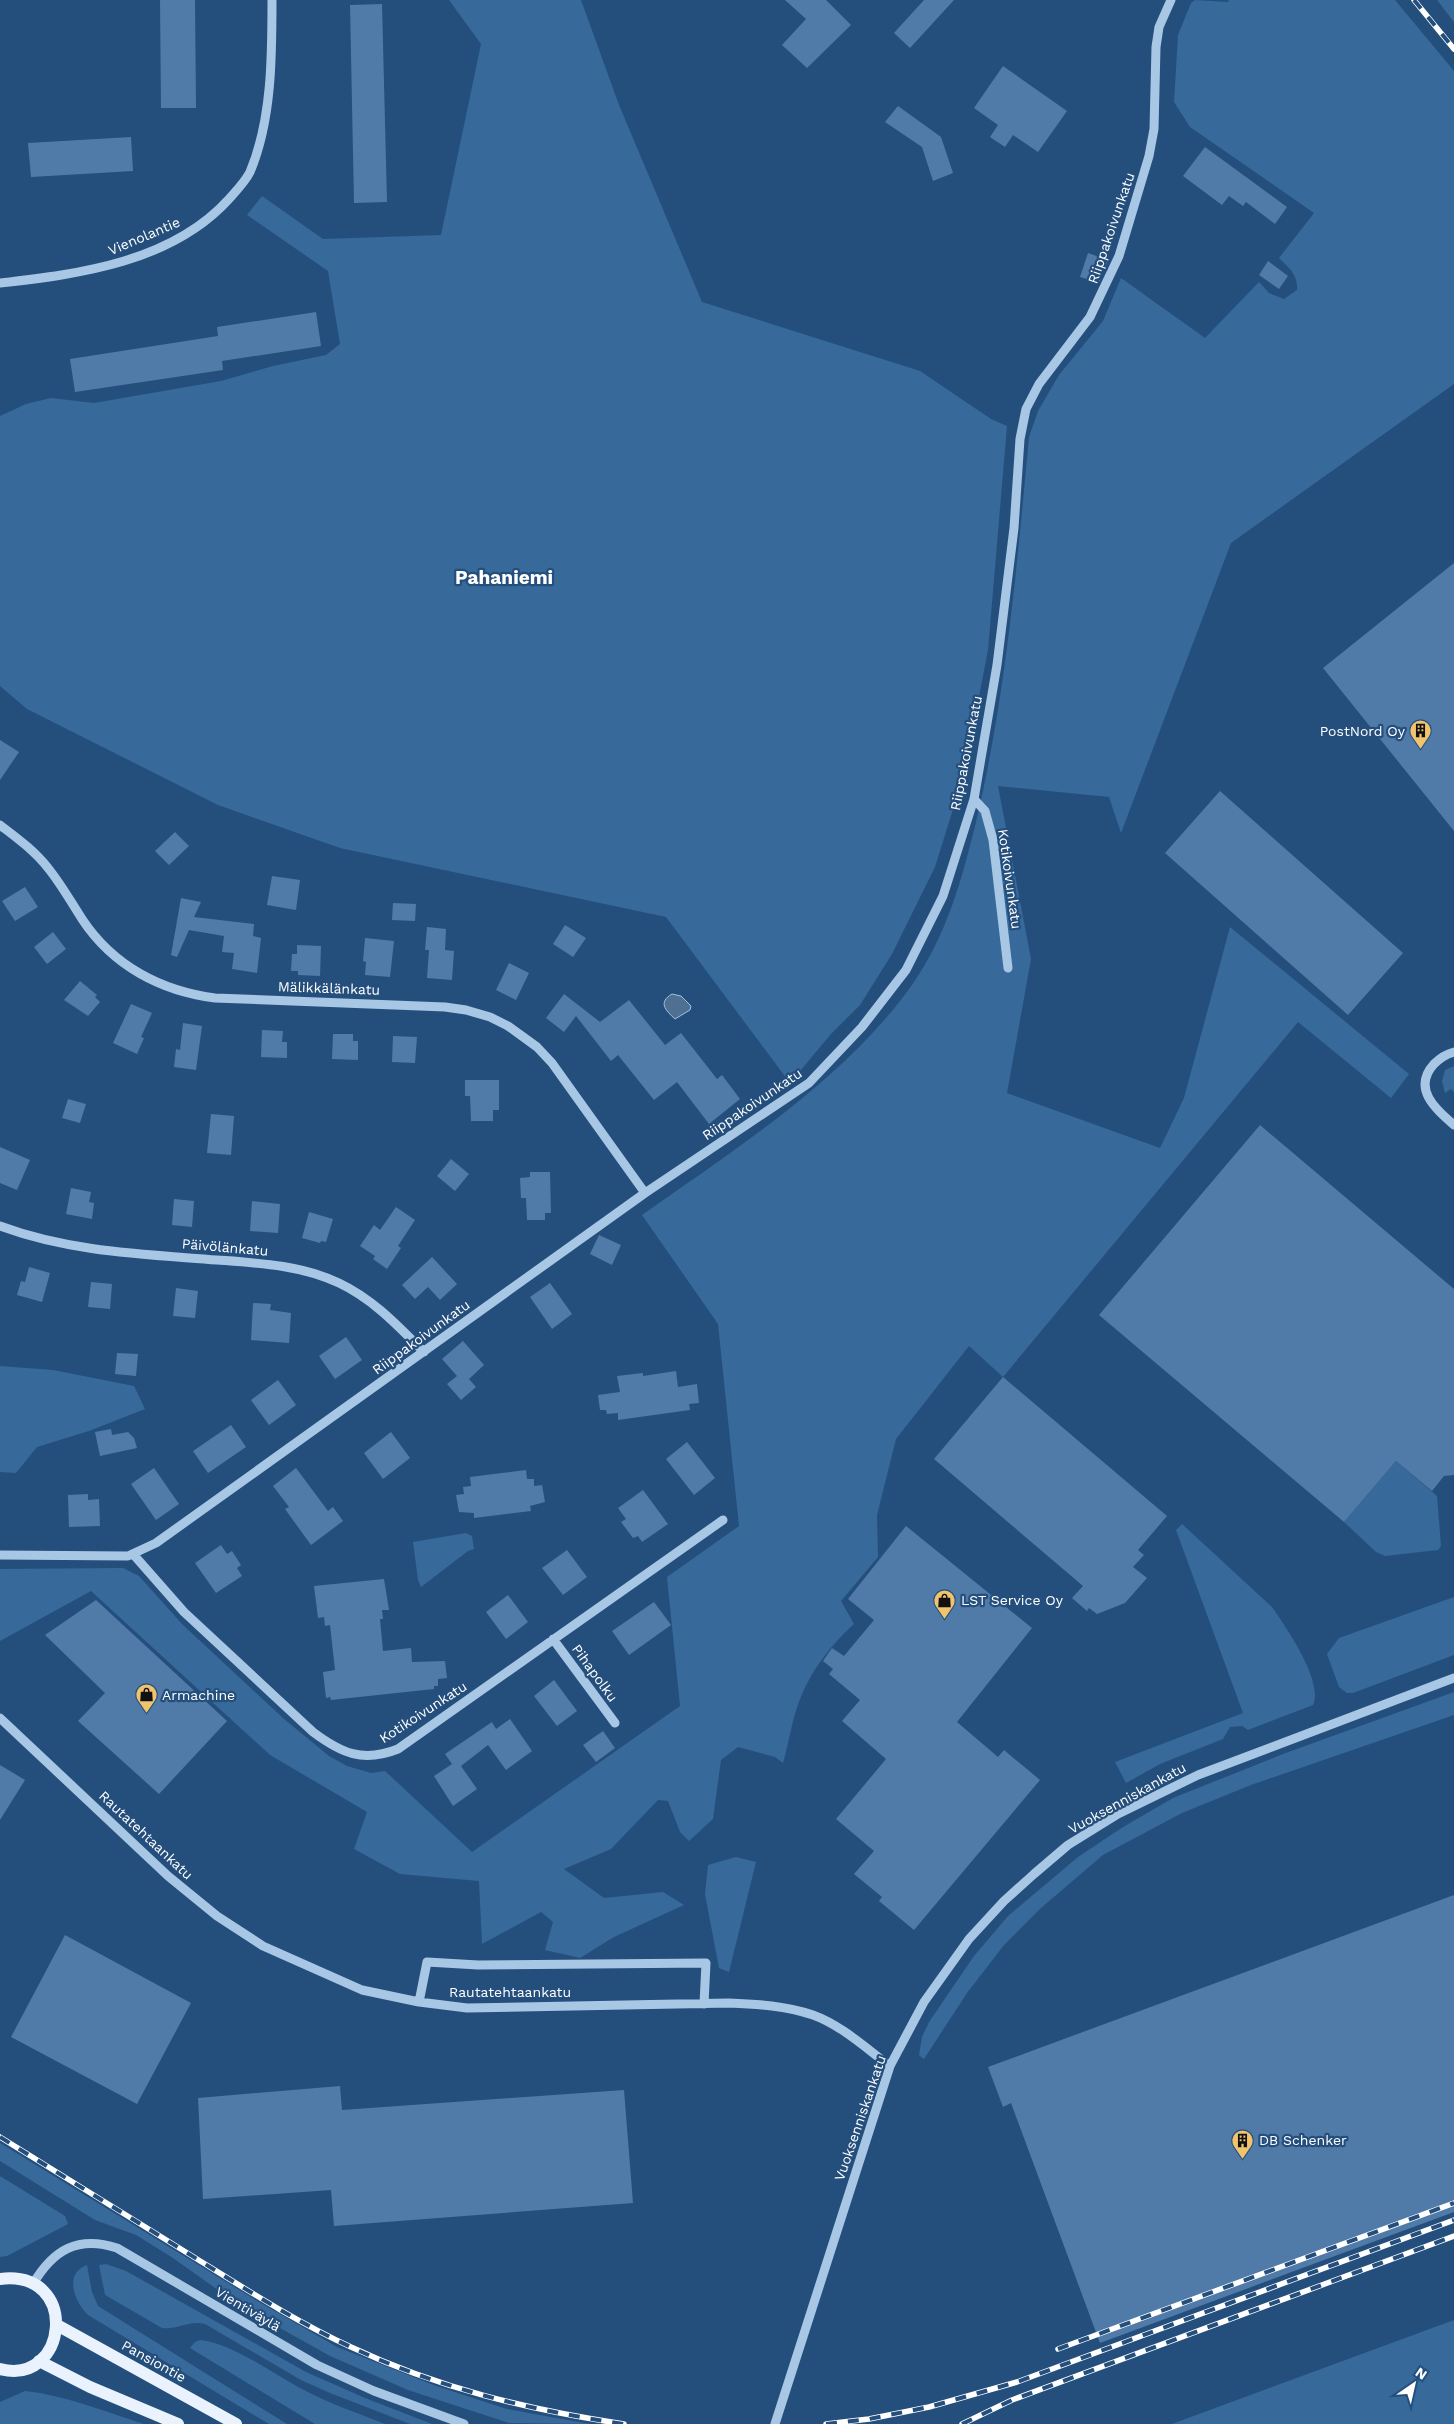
<svg xmlns="http://www.w3.org/2000/svg" width="1454" height="2424" font-family="'Work Sans',sans-serif">
	<rect width="100%" height="100%" fill="#244f7d"/>
	<path fill="#37699b" d="M449,0H581L619,105L702,302L920,371L991,419L1007,426L988,650L964,774L935,867L892,954L860,1005L831,1034L790,1083L666,917L340,848L218,805L27,709L0,686V416L26,404L51,398L94,403L221,381L273,366L326,355L340,344L328,271L247,215L262,196L323,239L441,235L481,44Z
		M1195,0L1228,2L1229,0H1395L1454,71V384L1231,543L1121,833L1109,797L998,786L1031,959L1007,1093L1160,1148L1184,1098L1230,927L1409,1074L1391,1098L1298,1022L1003,1377L969,1346L896,1439L877,1515L878,1557L841,1601L854,1624C831,1645 812,1669 800,1699C792,1719 789,1742 783,1763L775,1757L738,1747L721,1760L713,1819L689,1841L680,1832L668,1801L658,1800L611,1849L564,1869L604,1898L663,1892L684,1905L614,1937L580,1958L545,1950L553,1922L541,1912L482,1944L479,1881L400,1874L354,1849L367,1812L270,1755L91,1591L0,1641V1569L123,1568L139,1576L182,1624L284,1719L329,1756L347,1766L371,1773L385,1771L472,1852L680,1706L667,1577L739,1526L718,1324L642,1215C736,1149 845,1079 912,985C947,935 962,879 976,822C1006,695 1017,566 1029,437L1038,411L1059,375L1103,321L1121,278L1205,338L1259,282L1269,293L1284,299L1297,290C1298,274 1289,268 1279,258L1314,213L1190,127L1174,102L1178,35L1191,3Z
		M1437,0H1454V22Z
		M1454,1066V1092L1451,1089L1445,1093L1442,1081L1445,1070Z
		M0,1366L53,1370L134,1386L145,1409L89,1431L37,1447L16,1473L0,1472Z
		M1396,1461L1437,1496L1441,1546L1438,1550L1385,1556L1376,1552L1344,1522Z
		M1182,1524L1272,1607C1286,1627 1324,1682 1313,1705L1248,1730L1242,1726L1230,1727L1223,1739L1160,1764L1126,1783L1115,1762L1243,1713L1176,1530Z
		M466,1533L472,1536L474,1549L468,1551L421,1587L418,1580L413,1542Z
		M1454,1597V1655L1353,1693H1347L1339,1687L1327,1654L1339,1638Z
		M1454,1692V1715L1251,1785L1182,1813L1103,1855L1041,1908L1004,1945L967,1993L924,2059L919,2055L922,2037L929,2022L974,1956L1008,1916L1078,1857L1123,1827L1173,1798L1283,1754Z
		M736,1857L756,1862L729,1972L719,1968L705,1894L708,1865Z
		M0,2143L254,2299L337,2347L436,2386L507,2409L590,2424L509,2423L408,2390L330,2356L239,2305L173,2258L136,2235L95,2220L0,2161Z
		M0,2176L65,2216L68,2224L7,2256L0,2257Z
		M106,2264L126,2271L306,2372L365,2398L432,2424H410L330,2393L301,2380L205,2324C189,2320 178,2330 162,2328L105,2295L99,2265Z
		M87,2265L92,2292L98,2306L287,2424H269L88,2315C75,2303 63,2273 87,2265Z
		M1454,2320V2424H1172Z
		M200,2340C234,2344 273,2374 304,2390C330,2404 358,2413 385,2424H315L190,2348L195,2342Z
		M25,2391C65,2395 105,2412 144,2424H0V2402Z"/>
	<path fill="#507091" stroke="#9cc2e6" d="M672,994L681,996L691,1006L690,1010L675,1019C665,1010 658,1002 672,994Z"/>
	<path fill="#507ba8" d="M160,0H195L196,108H161Z
		M785,0H826L851,25L807,68L782,45L806,19Z
		M924,0H954L910,48L894,33Z
		M382,4L387,202L354,203L350,5Z
		M1003,66L1067,111L1038,152L1013,135L1005,147L990,137L998,125L974,108Z
		M898,106L941,137L953,173L933,181L922,147L885,122Z
		M131,137L133,171L31,177L28,143Z
		M1205,147L1287,207L1275,224L1246,202L1243,206L1229,196L1222,205L1183,176Z
		M1088,253L1108,260L1099,283L1080,277Z
		M1268,261L1288,276L1279,289L1259,275Z
		M316,312L321,346L222,361L223,370L75,392L70,359L218,336L217,327Z
		M1454,563V831L1323,668Z
		M0,740L19,752L0,780Z
		M1220,791L1403,953L1348,1015L1165,853Z
		M175,832L189,846L169,865L155,851Z
		M272,876L300,880L296,910L267,905Z
		M25,887L38,907L15,921L2,901Z
		M181,898L201,902L194,917L254,924L253,936L261,938L257,973L232,969L234,953L222,952L224,936L189,930L177,957L171,955Z
		M393,903L416,904L415,921L392,920Z
		M565,925L586,938L573,957L553,944Z
		M427,927L446,929L445,950L454,951L452,980L427,978L429,950H425Z
		M53,932L66,949L47,964L34,947Z
		M365,938L394,941L390,977L365,975L366,962L363,961Z
		M297,945L321,946L320,976L298,975V971H291L292,954H297Z
		M509,963L529,973L516,1000L496,990Z
		M80,981L97,995L95,997L100,1002L88,1016L64,1000Z
		M564,994L600,1022L629,1000L665,1045L681,1033L717,1079L722,1075L740,1099L709,1124L677,1082L654,1100L618,1055L611,1061L576,1016L564,1032L546,1018Z
		M131,1004L152,1013L141,1037L144,1038L137,1054L113,1043Z
		M183,1023L202,1026L196,1070L174,1067L176,1049L180,1050Z
		M262,1030L283,1031L282,1042H287V1058L261,1057Z
		M333,1034H353V1041H358V1060L332,1059Z
		M393,1036L417,1037L415,1063L392,1062Z
		M465,1080H499V1110H493V1121H471L470,1096H465Z
		M68,1099L86,1104L80,1123L62,1118Z
		M211,1114L234,1116L231,1155L207,1153Z
		M1260,1125L1454,1289V1475L1444,1476L1432,1491L1396,1461L1344,1522L1099,1315Z
		M0,1147L30,1160L17,1190L0,1183Z
		M451,1159L469,1174L455,1191L437,1176Z
		M530,1172H550L551,1213H545V1220H527L526,1198H521L520,1178L530,1177Z
		M71,1188L91,1192L89,1202L94,1203L92,1219L66,1214Z
		M174,1199L194,1201L192,1227L172,1225Z
		M252,1201L280,1204L278,1233L250,1231Z
		M396,1207L415,1220L398,1246L401,1248L387,1269L373,1259L375,1256L360,1246L374,1225L380,1230Z
		M309,1212L333,1219L326,1242L321,1241L320,1243L302,1238Z
		M599,1235L621,1245L612,1265L590,1254Z
		M432,1257L457,1284L440,1300L428,1287L415,1299L402,1285Z
		M29,1267L50,1273L42,1302L17,1295L21,1281L25,1282Z
		M91,1282L112,1284L110,1309L88,1307Z
		M550,1283L572,1314L552,1329L530,1297Z
		M176,1288L198,1291L195,1318L173,1316Z
		M253,1303L271,1304L270,1310L291,1313L289,1343L251,1340Z
		M346,1337L362,1360L335,1379L319,1356Z
		M463,1341L484,1365L469,1379L476,1387L461,1400L447,1384L457,1376L442,1359Z
		M117,1353L138,1354L136,1376L115,1374Z
		M676,1371L678,1387L697,1384L699,1403L689,1404L690,1410L618,1420V1413L607,1414L606,1410H600L598,1395L620,1392L617,1376L643,1373V1376Z
		M1003,1377L1167,1516L1138,1550L1144,1555L1133,1567L1147,1578L1125,1603L1097,1614L1089,1608L1087,1611L1072,1598L1083,1586L934,1459Z
		M278,1380L296,1405L269,1425L251,1400Z
		M231,1425L246,1447L208,1473L193,1451Z
		M111,1429L112,1435L128,1432L134,1438L137,1448L100,1456L95,1432Z
		M391,1432L410,1458L383,1479L364,1453Z
		M687,1442L715,1478L694,1495L666,1459Z
		M154,1468L179,1504L156,1520L131,1484Z
		M296,1468L328,1511L333,1507L343,1521L311,1545L285,1509L289,1507L273,1486Z
		M526,1470L527,1479H534V1486L542,1485L545,1502L530,1506L531,1511L474,1518V1513L459,1512L456,1495L464,1494L463,1487L471,1486L470,1477Z
		M643,1490L668,1524L642,1542L638,1536L633,1538L621,1522L626,1519L618,1508Z
		M88,1494V1500L99,1499L100,1526L69,1527L68,1495Z
		M906,1526L1032,1628L957,1722L998,1757L1004,1750L1040,1780L914,1930L879,1901L882,1897L854,1874L874,1851L836,1819L886,1759L842,1721L860,1700L829,1674L833,1669L823,1661L832,1648L844,1656L874,1620L848,1599Z
		M221,1545L227,1554L232,1551L241,1565L237,1568L242,1576L216,1593L195,1563Z
		M567,1550L587,1577L563,1595L542,1568Z
		M384,1579L389,1610H382L383,1619H380L383,1651L411,1648L412,1662L445,1661L447,1678L438,1679V1686H434V1689L331,1700L330,1697L326,1698L323,1672L335,1670L330,1625L325,1626L324,1617L318,1618L314,1586Z
		M508,1595L528,1622L506,1639L486,1612Z
		M96,1600L227,1721L159,1794L78,1721L105,1693L45,1635Z
		M654,1602L671,1625L629,1655L612,1631Z
		M554,1680L577,1711L557,1726L534,1696Z
		M510,1719L532,1751L506,1770L488,1745L461,1766L477,1789L453,1806L434,1776L452,1764L445,1754L492,1722L496,1729Z
		M603,1731L615,1748L596,1762L583,1745Z
		M0,1765L25,1780L0,1820Z
		M1454,1895V2212L1100,2343L1011,2103L1003,2107L988,2067Z
		M65,1935L191,2003L137,2104L11,2037Z
		M340,2086L342,2110L624,2090L633,2203L334,2226L331,2190L203,2199L198,2098Z"/>
	<g fill="none" stroke-linecap="round" stroke-linejoin="round">
		<path stroke="#a8c7e5" stroke-width="9" d="M0,283C80,274 172,262 229,199C236,191 245,182 250,172C272,120 272,56 272,0
			M974,799L985,811L993,840L1008,968
			M0,825C17,838 35,851 48,868C61,884 71,902 82,919C113,966 161,991 215,998L445,1007L466,1010L490,1017L508,1026L537,1047L552,1063L645,1193
			M1454,1052C1446,1054 1440,1058 1434,1064C1412,1088 1435,1109 1454,1125
			M0,1226C70,1252 143,1254 217,1260C258,1263 301,1265 339,1283C373,1299 398,1326 424,1352
			M133,1554L184,1612L313,1732C341,1753 363,1763 398,1749L723,1520
			M0,1555L128,1556L156,1543L645,1193L809,1083L862,1027L906,970L943,896L974,799L997,665L1014,528L1020,439L1026,409L1039,384L1090,317L1119,256L1149,156L1154,129L1156,47L1159,27L1171,0
			M553,1639L615,1723
			M0,1718L168,1876L217,1916L263,1946L362,1990L419,2002L467,2008L729,2003C758,2004 786,2006 813,2015C841,2025 867,2049 890,2066
			M419,2002L427,1962L478,1965L706,1963L704,2004
			M33,2284C53,2250 78,2235 117,2248L317,2365L374,2391L464,2424
			M775,2424L890,2066L924,2002L969,1939L1004,1901L1034,1874L1068,1845L1118,1814L1198,1775L1454,1678"/>
		<path stroke="#e9f2fd" stroke-width="12" d="M0,2279C81,2269 68,2387 0,2369
			M57,2325L236,2424
			M39,2361L90,2387L178,2424"/>
		<defs>
			<path id="rail" d="M1414,0L1454,49
				M0,2137C66,2178 131,2218 197,2259C247,2290 297,2322 351,2347C438,2388 529,2410 624,2424
				M1058,2349L1454,2203
				M826,2424L869,2419L929,2407L1017,2382L1454,2220
				M962,2424L1012,2400L1454,2236"/>
		</defs>
		<use href="#rail" stroke="#fff" stroke-width="5.5"/>
		<use href="#rail" stroke="#244f7d" stroke-width="4" stroke-dasharray="11" stroke-linecap="butt"/>
	</g>
	<defs>
		<symbol id="building-pin" viewBox="-11 -11 22 30"><path d="M0 17L-7.5 6A9.5 9.5 0 1 1 7.5 6Z" fill="#f0c36c" stroke="#244f7d"/><path d="M-4-6H4V6H1V3H-1V6H-4ZM-2.5-4.3h1.7v1.8h-1.7ZM.8-4.3h1.7v1.8H.8ZM-2.5-1h1.7V.8h-1.7ZM.8-1h1.7V.8H.8Z" fill="#111"/></symbol>
		<symbol id="shop-pin" viewBox="-11 -11 22 30"><path d="M0 17L-7.5 6A9.5 9.5 0 1 1 7.5 6Z" fill="#f0c36c" stroke="#244f7d"/><path d="M-5-2.5h2.3a2.7 3.5 0 0 1 5.4 0H5L5.5 6h-11ZM-1.5-2.5h3a1.5 2.3 0 0 0-3 0Z" fill="#111"/></symbol>
	</defs>
	<g fill-rule="evenodd">
		<use href="#building-pin" x="1408" y="718" width="25" height="34"/>
		<use href="#shop-pin" x="932" y="1588" width="25" height="34"/>
		<use href="#shop-pin" x="134" y="1682" width="25" height="34"/>
		<use href="#building-pin" x="1230" y="2128" width="25" height="34"/>
	</g>
	<g text-anchor="middle" dominant-baseline="central" stroke-width="4.5" stroke-linejoin="round" paint-order="stroke">
		<g font-size="14" fill="#fff" stroke="#244f7d">
			<text transform="translate(1111 228) rotate(-71)">Riippakoivunkatu</text>
			<text transform="translate(144 236) rotate(-23)">Vienolantie</text>
			<text transform="translate(966 753) rotate(-79)">Riippakoivunkatu</text>
			<text transform="translate(1010 879) rotate(82)">Kotikoivunkatu</text>
			<text transform="translate(329 988) rotate(2)">Mälikkälänkatu</text>
			<text transform="translate(752 1104) rotate(-34)">Riippakoivunkatu</text>
			<text transform="translate(225 1247) rotate(5)">Päivölänkatu</text>
			<text transform="translate(421 1337) rotate(-36)">Riippakoivunkatu</text>
			<text transform="translate(595 1673) rotate(54)">Pihapolku</text>
			<text transform="translate(423 1712) rotate(-33)">Kotikoivunkatu</text>
			<text transform="translate(1127 1798) rotate(-29)">Vuoksenniskankatu</text>
			<text transform="translate(146 1835) rotate(43)">Rautatehtaankatu</text>
			<text x="510" y="1992">Rautatehtaankatu</text>
			<text transform="translate(860 2118) rotate(-71)">Vuoksenniskankatu</text>
			<text transform="translate(248 2309) rotate(31)">Vientiväylä</text>
			<text transform="translate(154 2361) rotate(29)">Pansiontie</text>
		</g>
		<g font-size="14" fill="#fff" stroke="#244f7d" text-anchor="start">
			<text x="1405" y="731" text-anchor="end">PostNord Oy</text>
			<text x="961" y="1600">LST Service Oy</text>
			<text x="162" y="1695">Armachine</text>
			<text x="1259" y="2140">DB Schenker</text>
		</g>
		<g font-size="19" font-weight="bold" fill="#fff" stroke="#244f7d">
			<text x="504" y="577">Pahaniemi</text>
		</g>
	</g>
	<g transform="translate(1414 2384) rotate(34)" stroke="#244f7d" stroke-width="4" paint-order="stroke">
	<path d="M0-4L9 19L0 12L-9 19Z" fill="#ffffff"/>
	<text y="-8" font-size="14" font-weight="bold" text-anchor="middle" fill="#ffffff">N</text>
	</g>
</svg>
